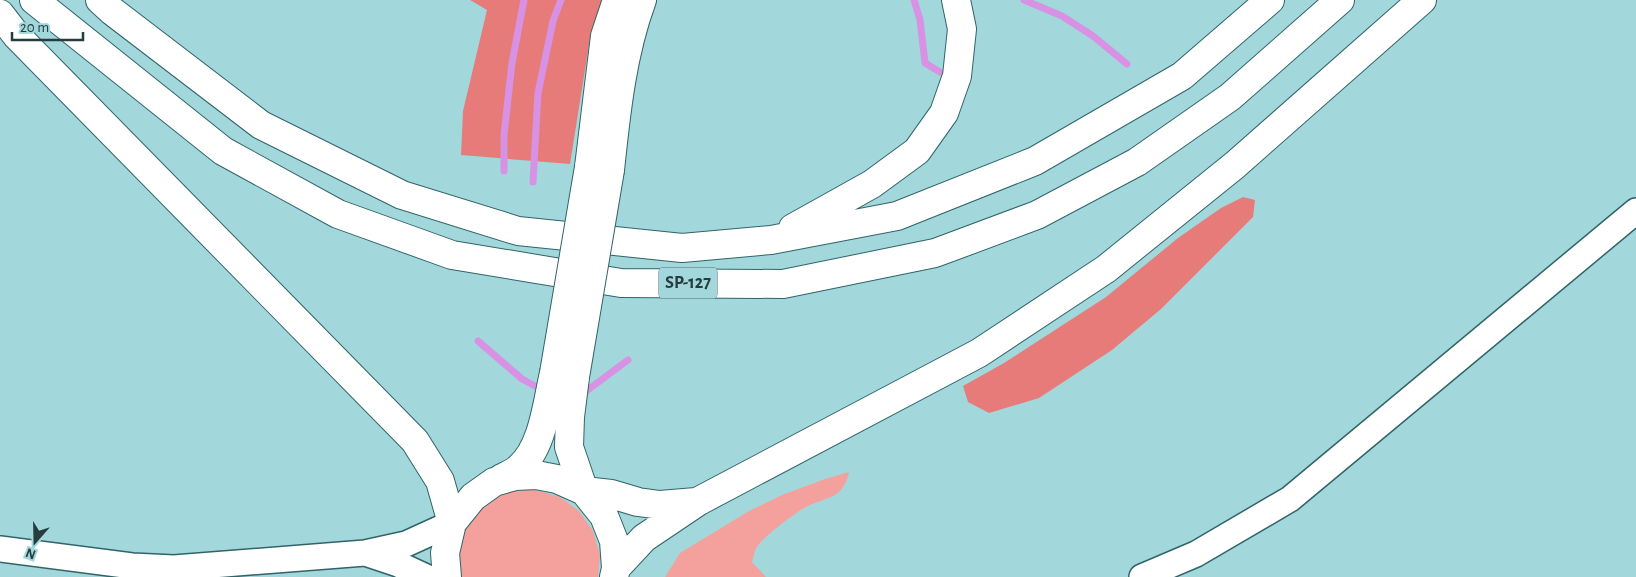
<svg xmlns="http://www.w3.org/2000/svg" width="1636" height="577" font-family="'Alegreya Sans',sans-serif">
	<rect width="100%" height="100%" fill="#a2d8dc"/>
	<path fill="#f4a19e" d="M849,472C843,499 829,496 808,506C797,511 762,538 757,547C754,551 754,557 752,562L766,577H665L680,553L749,511L782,495L825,479Z
		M536,490L560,497L579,511L593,531L600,555L598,577H458C457,570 455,561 456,554C461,523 482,498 513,491C520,490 529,490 536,490Z"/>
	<path fill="#e77b79" d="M470,0H602L591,32L570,164L461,155L463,111L487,10Z
		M1243,197L1255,200L1253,217L1161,309L1112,350L1039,398L989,413L968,402L963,386L1004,363L1106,297L1178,238L1221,208Z"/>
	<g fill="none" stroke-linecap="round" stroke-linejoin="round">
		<path stroke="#d892e3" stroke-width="7" d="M914,0L920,20L925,63L940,72
			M1024,0L1062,16L1093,36L1127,64
			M504,171V135L512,63L524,0
			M533,182L538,93L553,21L561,0
			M478,341L522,379L535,386
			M579,390L585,392L628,360"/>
		<defs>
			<path id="minor" d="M0,549L132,566L174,568L365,553L406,544L452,523
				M365,553L398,564L426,577
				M1142,577L1196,554L1290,499L1636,211"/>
			<path id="tertiary" d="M589,167L605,36L617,0
				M502,478C508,475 515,472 519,468C543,448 547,403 554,373
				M584,491L611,494L638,502L660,505L696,502
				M616,568L644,538L699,501L979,353L1106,269L1235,165L1422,0
				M447,577L445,553L452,523L473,497L494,482L515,476L536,475L557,479L584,491L604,516L614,541L616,568L614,577"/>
			<path id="trunk" d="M34,0L223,151L338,214L452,255L621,283L783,284L935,253L1037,215L1137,162L1230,97L1340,0
				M100,0L112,11L261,125L402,195L518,231L682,248L771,240L897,216L1035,161L1182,76L1270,0
				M0,14L17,36L415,441L440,481L452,523
				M610,170C616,113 622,54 642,0
				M793,228L872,184L917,151L944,113L957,76L962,29L956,0
				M575,377L570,417L569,447L584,491"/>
		</defs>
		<use href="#minor" stroke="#306468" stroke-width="28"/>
		<use href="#tertiary" stroke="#306468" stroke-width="30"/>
		<use href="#trunk" stroke="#306468" stroke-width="30"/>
		<use href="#minor" stroke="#fff" stroke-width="25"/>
		<use href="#tertiary" stroke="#fff" stroke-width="28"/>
		<use href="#trunk" stroke="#fff" stroke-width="28"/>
		<defs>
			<path id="tertiary-bridge" d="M554,373L589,167"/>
			<path id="trunk-bridge" d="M575,377L610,170"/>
		</defs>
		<use href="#tertiary-bridge" stroke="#306468" stroke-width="30" stroke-linecap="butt"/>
		<use href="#trunk-bridge" stroke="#306468" stroke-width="30" stroke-linecap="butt"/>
		<use href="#tertiary-bridge" stroke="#fff" stroke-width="28"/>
		<use href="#trunk-bridge" stroke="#fff" stroke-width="28"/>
	</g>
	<g text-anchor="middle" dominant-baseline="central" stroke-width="5" stroke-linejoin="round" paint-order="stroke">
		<rect fill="#a2d8dc" stroke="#4b6b6d" stroke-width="1" x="659" y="267.5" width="58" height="31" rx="4"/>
		<g font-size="18" font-weight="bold" fill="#263c3d">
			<text x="688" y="283">SP-127</text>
		</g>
	</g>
	<g transform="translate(35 542) rotate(200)" stroke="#a2d8dc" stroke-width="4" paint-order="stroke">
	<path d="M0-4L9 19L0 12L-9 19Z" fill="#263c3d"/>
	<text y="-8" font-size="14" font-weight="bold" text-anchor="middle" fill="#263c3d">N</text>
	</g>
	<path d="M12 32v8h71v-8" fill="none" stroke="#263c3d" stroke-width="2.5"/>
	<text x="20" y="32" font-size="15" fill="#263c3d" stroke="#a2d8dc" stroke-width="4" paint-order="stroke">20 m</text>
</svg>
